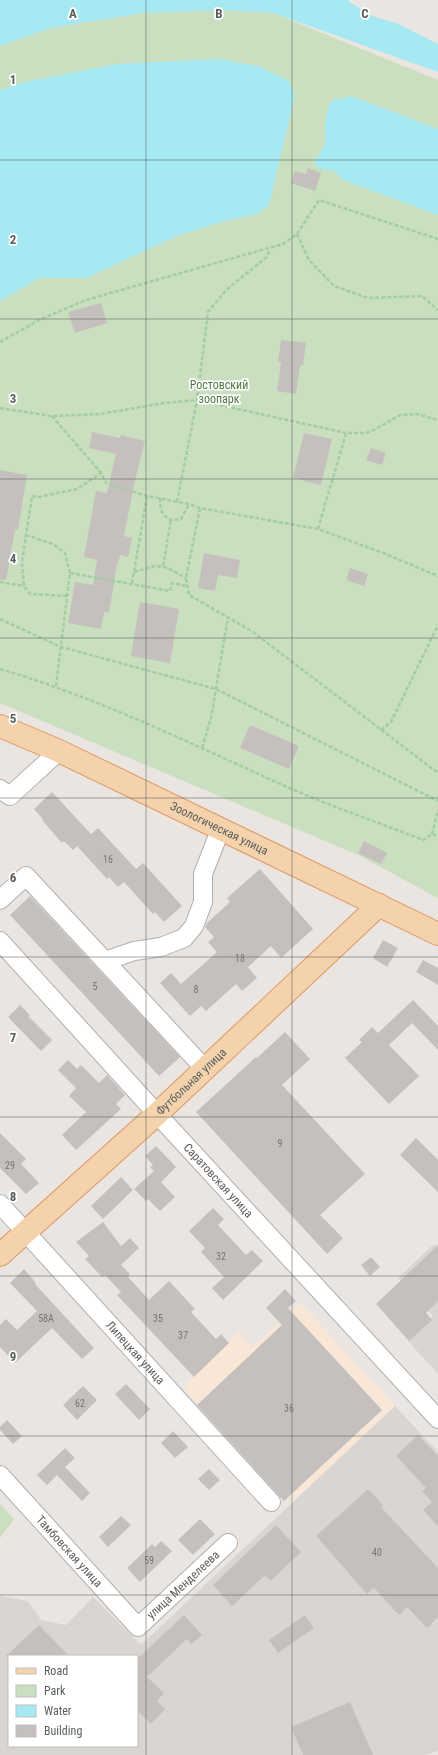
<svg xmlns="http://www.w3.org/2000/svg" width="438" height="1755" font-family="'Roboto Condensed',sans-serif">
	<rect width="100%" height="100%" fill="#eae5e0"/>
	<path fill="#f8e7d7" d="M301,1303L395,1406L293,1502L183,1387L239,1332L252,1347Z"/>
	<path fill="#d9d5d3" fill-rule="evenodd" d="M434,1244L438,1248V1374L408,1341L433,1316L398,1278Z
		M395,1406L438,1452V1751L426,1755H0V1596L28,1601L41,1620L66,1625L93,1597L141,1645ZM9,1656H137V1746H9Z"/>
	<path fill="#c9dfbf" d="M225,10L273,13L438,80V898L358,855L0,703V46L51,28L143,13Z
		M0,1504L14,1519L0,1538Z"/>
	<path fill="#a7e9f3" d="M0,0H349V2L375,17L399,24L438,44V72L273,13L225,10L143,13L51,28L0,46Z
		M219,59L258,66L289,81L295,95L269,205L258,214L225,221L179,235L86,278H39L0,301V90L25,82L117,64Z
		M351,96L438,129V215L343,180C336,172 333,168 322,170L315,165L316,159L325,144V123L330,102L336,98L341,99Z"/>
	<path fill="#c5c0bd" d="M308,168L321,173L315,191L291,183L295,171L306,174Z
		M101,303L107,323L75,333L68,312Z
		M281,340L306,343L303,366L300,365L296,394L277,391L281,363L278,362Z
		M92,432L120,438L121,435L145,441L135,480L124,536L132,538L128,557L120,555L118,564H117L109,613L104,612L101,629L68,623L75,582L93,585L97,560L84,557L96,491L107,493L116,454L89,448Z
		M304,433L332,439L321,485L293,478Z
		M371,448L386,453L382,465L366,460Z
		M0,470L27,475L18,530H15L6,580H0Z
		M204,553L240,560L237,578L218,575L215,591L198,588Z
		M350,568L368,574L364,586L346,580Z
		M140,602L179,609L170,663L131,656Z
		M250,725L299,746L289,769L240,748Z
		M52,792L91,834L98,828L136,869L143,863L182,906L164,922L155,912L153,914L124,882L118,887L109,877L107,879L77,846L73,850L64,841L62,843L42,820L43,819L34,809Z
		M364,841L387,853L381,864L358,853Z
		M260,869L313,929L281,958L271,946L248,967L257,978L242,991L236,984L206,1011L201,1006L190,1016L160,983L171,973L181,984L217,952L208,942L214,937L205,927L206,924L230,902L227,898Z
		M30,896L180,1057L159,1076L10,915Z
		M383,940L398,948L387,967L373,958Z
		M423,960L438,968V985L416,972Z
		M413,1000L438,1026V1050L412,1023L389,1045L419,1076L389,1104L345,1058L362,1042L359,1040L372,1027L378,1033Z
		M20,1005L30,1015L28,1016L52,1040L41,1051L8,1017Z
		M285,1032L310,1059L282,1085L365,1174L320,1215L343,1238L327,1254L196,1112L256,1057L257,1058Z
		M68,1060L77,1069L81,1065L99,1083L107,1075L125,1095L116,1104L121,1109L76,1150L62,1135L86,1112L69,1096L76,1088L58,1070Z
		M0,1133L26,1159L21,1164L39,1183L26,1194L0,1168Z
		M416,1138L438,1160V1192L400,1155Z
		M156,1146L176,1167L161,1182L175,1197L160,1211L148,1199L146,1201L134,1189L154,1171L150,1167L153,1165L145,1156Z
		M121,1177L133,1190L103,1219L91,1206Z
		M213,1208L224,1219L218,1225L246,1255L252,1250L263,1261L223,1300L212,1288L224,1277L201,1252L205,1248L189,1231Z
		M103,1222L121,1246L130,1238L139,1248L121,1265L130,1274L128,1277L149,1300L169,1281L195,1309L191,1312L216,1339L221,1334L229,1343L194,1377L117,1295L121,1292L105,1275L102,1277L85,1259L89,1256L76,1242Z
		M438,1245V1301L426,1313L432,1320L409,1341L376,1304Z
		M371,1257L380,1267L370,1276L361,1265Z
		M24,1269L36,1283L35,1284L94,1348L82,1359L52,1328L15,1363L0,1347V1325L6,1319L17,1330L37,1311L10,1283Z
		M285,1289L296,1301L288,1308L382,1410L284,1501L197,1405L282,1325L266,1308Z
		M126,1384L150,1409L139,1420L115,1394Z
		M83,1386L97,1400L77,1420L63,1405Z
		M7,1420L22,1436L13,1444L0,1430V1427Z
		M173,1431L188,1447L175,1458L161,1443Z
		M418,1435L438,1456V1526L423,1510L432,1502L422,1491L426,1488L396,1456Z
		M65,1448L75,1458L65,1467L90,1493L82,1501L57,1475L47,1485L37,1475Z
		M209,1469L220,1480L209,1490L198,1479Z
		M368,1489L383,1505L381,1507L438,1568V1617L427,1628L407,1607L399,1615L374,1588L367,1594L316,1536Z
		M121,1516L131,1525L108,1547L99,1537Z
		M200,1519L215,1534L193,1555L178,1540Z
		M276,1525L301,1552L271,1581L265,1575L232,1606L213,1585Z
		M161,1541L172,1551L140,1582L127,1568L152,1544L155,1547Z
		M184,1615L202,1635L192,1644L187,1639L147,1677L164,1693L157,1701L165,1709L151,1724L137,1710V1659Z
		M305,1615L314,1628L278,1653L269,1640Z
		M39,1625L69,1656H6Z
		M350,1702L373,1755H303L291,1727Z"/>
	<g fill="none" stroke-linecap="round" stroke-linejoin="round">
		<defs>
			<g id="minor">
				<path d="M0,789L10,796L59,751"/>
				<path d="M0,900L26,876L205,1069"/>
				<path id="s1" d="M0,941L157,1114L438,1419"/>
				<path d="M105,961L134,951L161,947L184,938L194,926L203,902V874L221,828"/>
				<path id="s2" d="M0,1204L271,1502"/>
				<path id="s3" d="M0,1475L138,1627L228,1543"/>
			</g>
			<g id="major">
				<path id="s4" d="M0,726L59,751L438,934"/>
				<path id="s5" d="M0,1255L157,1114L379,905"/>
			</g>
		</defs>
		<use href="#minor" stroke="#acb0b2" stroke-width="20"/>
		<use href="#major" stroke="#de9865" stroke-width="24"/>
		<path stroke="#a4cda3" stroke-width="2.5" stroke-dasharray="4 2" stroke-linecap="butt" d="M297,234L309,260L334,286L368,298L422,296L438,310
			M0,342L41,319L86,300L283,244L297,234L319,200L438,239
			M0,408L52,416L100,414L165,403L197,400L346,433
			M52,416L101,473L106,483L147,496L189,504L200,508L318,529L383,553L438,576
			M160,498C160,509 161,515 171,520L181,519L189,504
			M177,502L197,400L208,312L226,290L268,256L269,249
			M200,508L186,578L189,595L253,632L438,773
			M318,529L346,433H366L376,429L400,415L417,414L438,420
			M26,535L53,544L65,553L70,573L56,686
			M163,566L171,520
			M134,572C163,563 160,564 186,578
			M70,573L170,591L172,583L187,586
			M0,582L24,586
			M132,583L147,496
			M67,596L30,594L24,586L22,562L32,496L38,497L77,489L101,473
			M0,619L61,647L216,689L438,801
			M0,669C99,698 191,744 285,786C330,806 377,822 423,840L432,834L438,836
			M381,730L391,722L438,625
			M202,748L211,718L228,617
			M432,834L438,810"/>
		<use href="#minor" stroke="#fff" stroke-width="18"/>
		<use href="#major" stroke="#f4d3ac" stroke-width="22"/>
	</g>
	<path fill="none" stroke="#595e5f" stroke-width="1" stroke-opacity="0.55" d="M146,0V1755M292,0V1755M0,160H438M0,319H438M0,479H438M0,638H438M0,798H438M0,957H438M0,1117H438M0,1276H438M0,1436H438M0,1595H438"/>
	<g text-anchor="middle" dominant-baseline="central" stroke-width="3.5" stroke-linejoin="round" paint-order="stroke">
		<g font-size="10" fill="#747676">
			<text x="108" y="859">16</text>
			<text x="240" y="958">18</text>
			<text x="95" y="986">5</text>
			<text x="196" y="989">8</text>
			<text x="280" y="1143">9</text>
			<text x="10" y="1165">29</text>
			<text x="221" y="1256">32</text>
			<text x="46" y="1318">58А</text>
			<text x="158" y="1318">35</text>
			<text x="183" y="1335">37</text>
			<text x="80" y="1403">62</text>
			<text x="289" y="1408">36</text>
			<text x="377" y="1552">40</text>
			<text x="149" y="1560">59</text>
		</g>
		<g font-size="12" fill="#4d7a3d" stroke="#fff">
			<text x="219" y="385">Ростовский<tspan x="219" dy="14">зоопарк</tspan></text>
		</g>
		<g font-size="12" fill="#595e5f" stroke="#fff">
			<text stroke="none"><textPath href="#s4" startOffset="242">Зоологическая улица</textPath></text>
			<text stroke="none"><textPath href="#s5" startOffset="258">Футбольная улица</textPath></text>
			<text stroke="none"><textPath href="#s1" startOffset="324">Саратовская улица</textPath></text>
			<text stroke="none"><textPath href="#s2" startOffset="201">Липецкая улица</textPath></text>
			<text stroke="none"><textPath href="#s3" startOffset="103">Тамбовская улица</textPath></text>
			<text stroke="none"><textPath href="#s3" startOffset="267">улица Менделеева</textPath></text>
		</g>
	</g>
	<g font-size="13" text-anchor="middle" font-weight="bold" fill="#595e5f" stroke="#fff" stroke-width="3.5" stroke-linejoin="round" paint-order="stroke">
		<text x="73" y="18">A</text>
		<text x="219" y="18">B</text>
		<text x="365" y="18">C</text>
		<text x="13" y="84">1</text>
		<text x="13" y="244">2</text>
		<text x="13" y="403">3</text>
		<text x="13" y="563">4</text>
		<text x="13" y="723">5</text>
		<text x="13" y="882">6</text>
		<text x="13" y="1042">7</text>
		<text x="13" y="1201">8</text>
		<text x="13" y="1361">9</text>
	</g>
	<rect x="8" y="1655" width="130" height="92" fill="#ffffff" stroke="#bdbfbf"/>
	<rect x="16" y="1668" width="20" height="6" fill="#f4d3ac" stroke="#bdbfbf"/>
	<text x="44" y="1675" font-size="12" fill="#595e5f">Road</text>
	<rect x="16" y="1685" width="20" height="12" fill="#c9dfbf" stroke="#bdbfbf"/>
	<text x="44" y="1695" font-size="12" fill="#595e5f">Park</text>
	<rect x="16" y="1705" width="20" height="12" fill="#a7e9f3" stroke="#bdbfbf"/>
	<text x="44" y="1715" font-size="12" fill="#595e5f">Water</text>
	<rect x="16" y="1725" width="20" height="12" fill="#c5c0bd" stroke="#bdbfbf"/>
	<text x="44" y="1735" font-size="12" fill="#595e5f">Building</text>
</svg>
